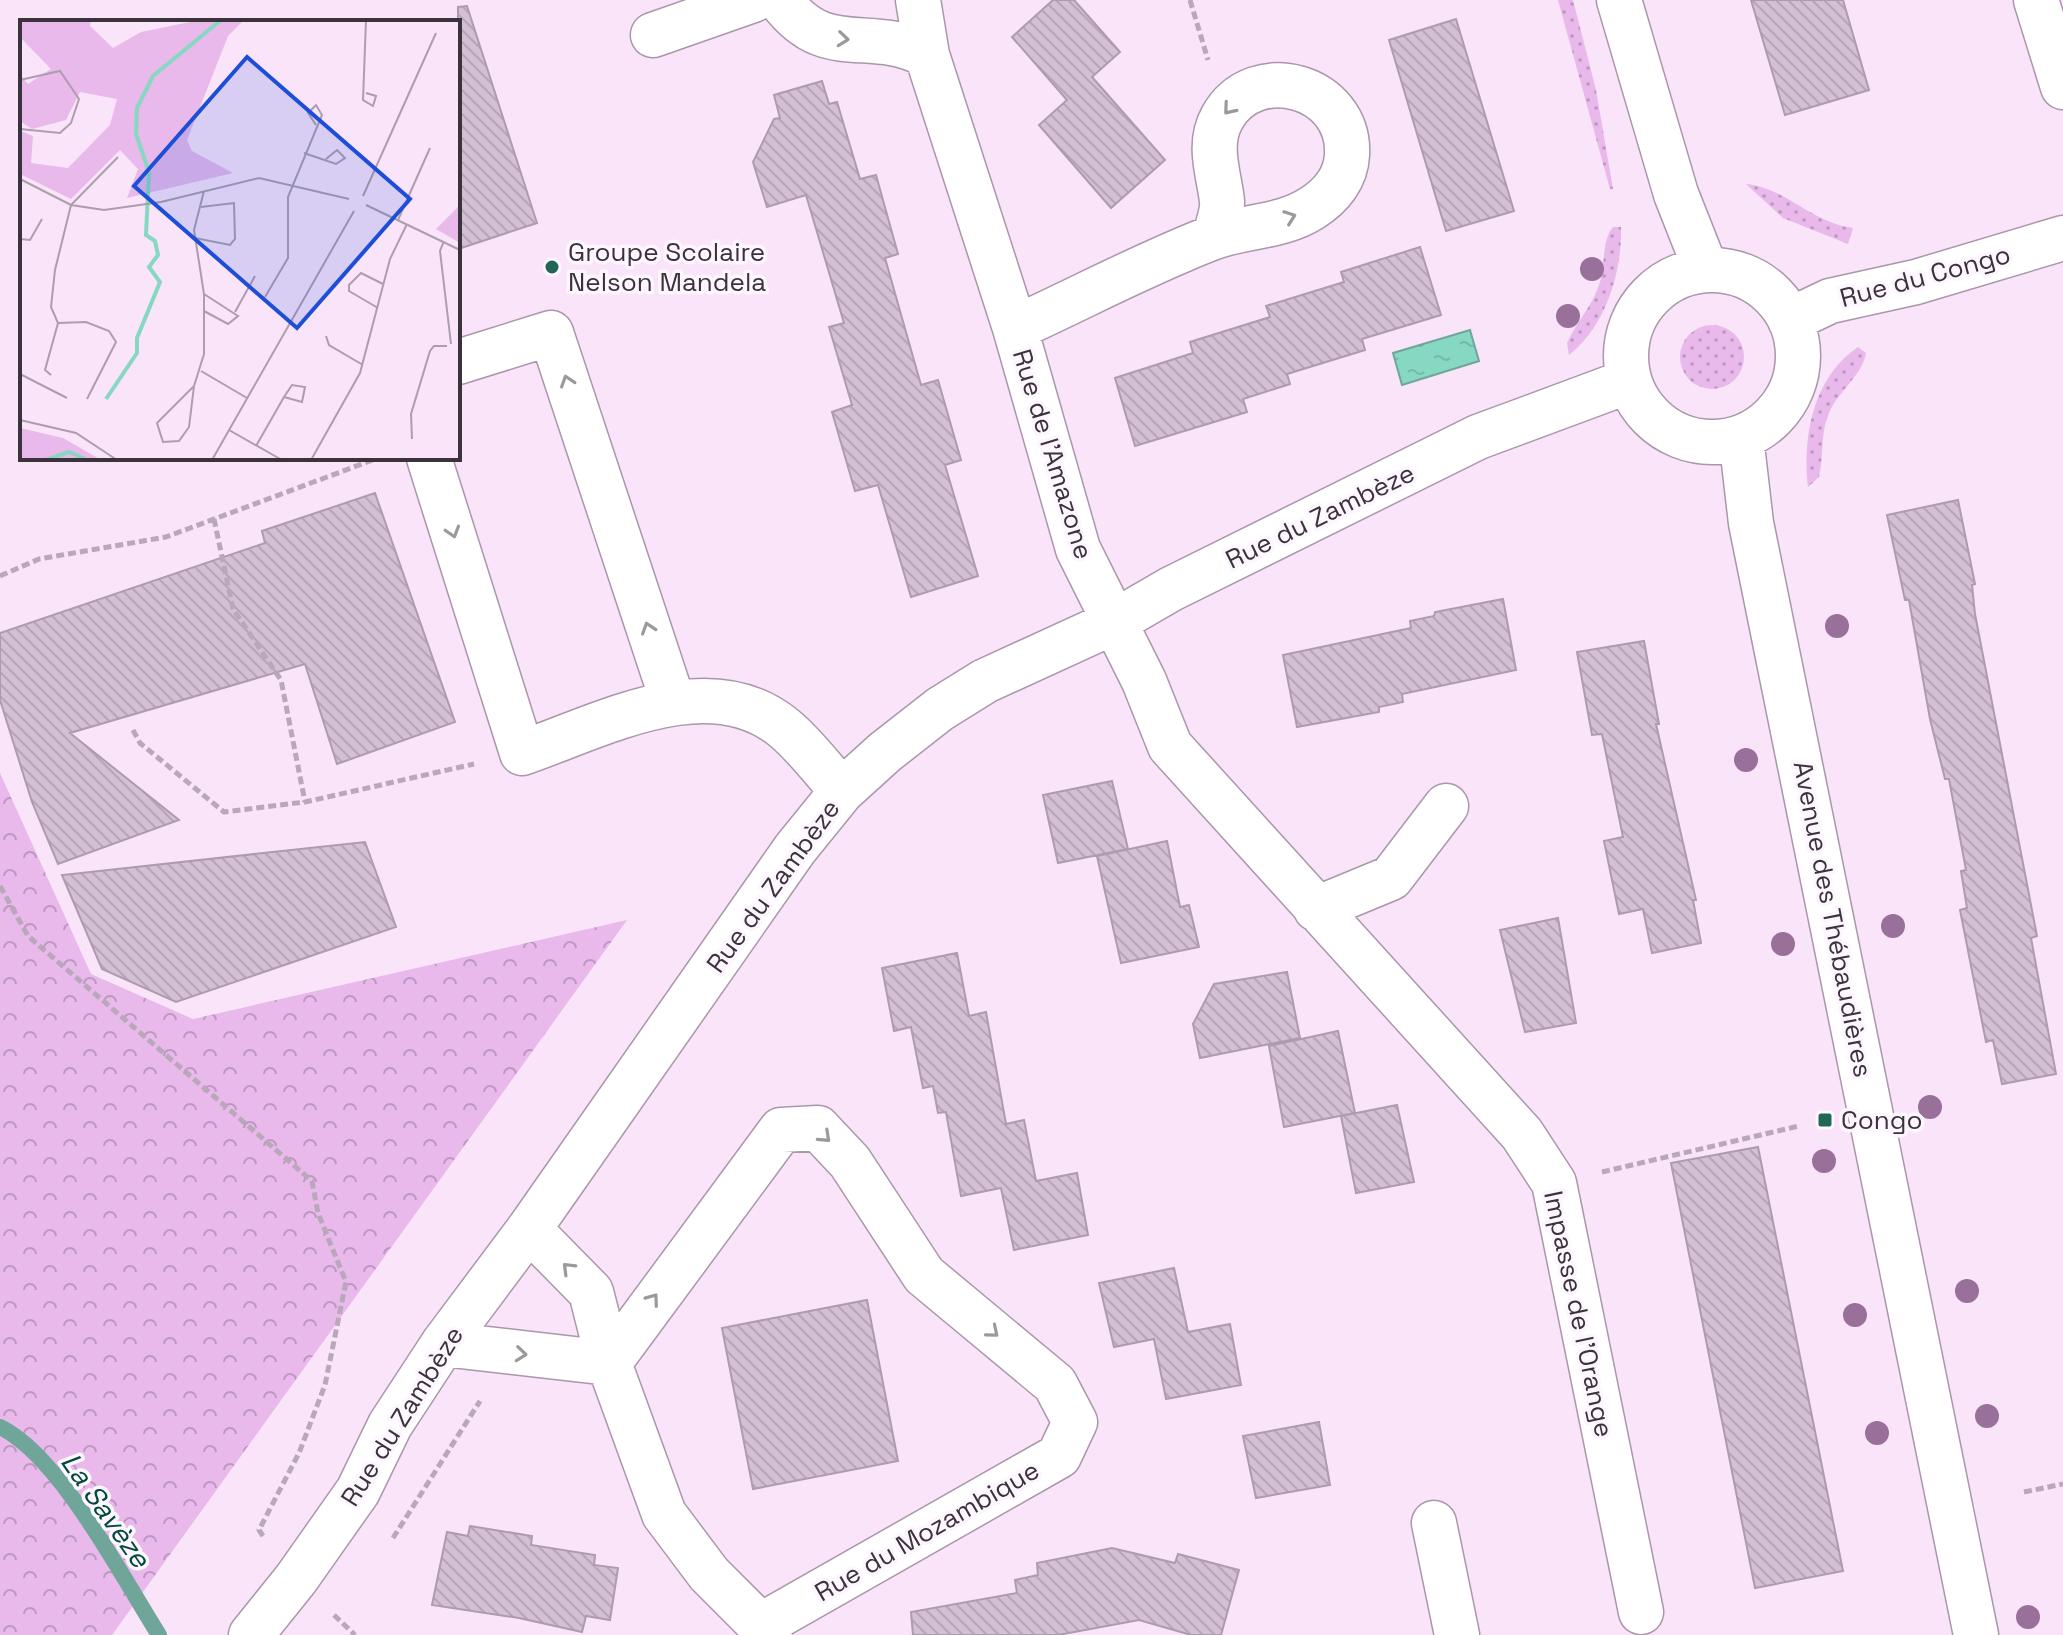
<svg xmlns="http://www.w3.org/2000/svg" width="2063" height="1635" font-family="'Space Grotesk',sans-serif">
	<defs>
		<pattern id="grass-dots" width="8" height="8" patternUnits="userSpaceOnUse" patternTransform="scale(2)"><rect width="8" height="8" fill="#e8b9ea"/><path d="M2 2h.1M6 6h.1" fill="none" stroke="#bd97bf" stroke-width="1.8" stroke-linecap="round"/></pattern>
		<pattern id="forest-crowns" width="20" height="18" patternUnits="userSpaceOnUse" patternTransform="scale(2)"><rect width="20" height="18" fill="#e8b9ea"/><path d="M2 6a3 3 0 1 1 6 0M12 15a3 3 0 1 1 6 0" fill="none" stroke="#bd97bf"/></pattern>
		<pattern id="water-ripples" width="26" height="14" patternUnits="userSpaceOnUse" patternTransform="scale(2)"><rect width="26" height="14" fill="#87d8c2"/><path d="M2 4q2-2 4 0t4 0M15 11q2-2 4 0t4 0" fill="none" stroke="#75baa8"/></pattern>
		<pattern id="building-back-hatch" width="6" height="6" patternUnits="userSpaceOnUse" patternTransform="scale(2)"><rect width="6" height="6" fill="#d4c0d4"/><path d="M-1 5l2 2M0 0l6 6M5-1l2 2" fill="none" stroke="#b7a5b7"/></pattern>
	</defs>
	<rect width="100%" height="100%" fill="#f9e4f9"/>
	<path fill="url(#grass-dots)" d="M1558,0H1573L1596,90L1613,189H1610Z
		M1746,184C1786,188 1812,223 1853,228L1848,244L1783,218Z
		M1613,227H1621C1622,272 1606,326 1569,355L1567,343C1577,321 1593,306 1600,282C1605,266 1602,240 1613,227Z
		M1680 357a32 32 0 1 1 64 0a32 32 0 1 1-64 0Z
		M1858,347L1866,353C1862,376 1838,391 1829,413C1820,433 1824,456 1819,477L1808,487C1802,438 1813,377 1858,347Z"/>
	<path fill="url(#forest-crowns)" d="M0,773L91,974L193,1019L627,920L112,1635H0Z"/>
	<path fill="url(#water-ripples)" stroke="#70a69a" stroke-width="2" d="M1470,330L1479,361L1402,385L1393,353Z"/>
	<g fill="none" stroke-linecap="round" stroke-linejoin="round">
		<path stroke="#70a69a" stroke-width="16" d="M0,1427C60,1456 122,1577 159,1635"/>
	</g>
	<path fill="url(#building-back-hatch)" stroke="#ae9baf" stroke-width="2" d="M1053,0H1074L1120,52L1092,77L1165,160L1111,208L1039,125L1067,100L1012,37Z
		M1751,0H1843L1869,90L1785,115Z
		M467,6L537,223L458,249V7Z
		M1456,19L1514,211L1446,231L1389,40Z
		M822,81L829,104L837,102L860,179L876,175L898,254L885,258L921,385L938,380L961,460L945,465L978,576L911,597L878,485L855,491L832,412L852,405L829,327L844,323L806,195L767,207L753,162L774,119L780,118L774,95Z
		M1420,247L1441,315L1362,339L1365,350L1287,374L1290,384L1243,399L1247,412L1135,446L1115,378L1193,353L1190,342L1270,317L1266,306L1344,282L1341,272Z
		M375,493L455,722L337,764L305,664L70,733L179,820L58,864L32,802L0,700V633L265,543L262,531Z
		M1958,500L1975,584L1972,585L1975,614L2037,936L2031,938L2056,1074L2002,1084L1993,1040L1986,1042L1960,910L1967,908L1961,871L1966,870L1949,779H1945L1930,719L1909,600H1905L1887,515Z
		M1503,599L1516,670L1402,694L1403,702L1379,707V712L1297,727L1283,655L1411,628L1410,621L1434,616L1435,612Z
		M1644,641L1659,724H1656L1696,900H1693L1701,943L1652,953L1643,909L1619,914L1604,841L1623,837L1602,734L1592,735L1577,652Z
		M1112,781L1128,849L1058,863L1043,795Z
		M1167,841L1180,907L1189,905L1199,947L1121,963L1097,856Z
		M365,842L396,927L176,1002L102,969L62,875Z
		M1558,918L1576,1023L1525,1032L1500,930Z
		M957,953L969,1016L986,1012L1006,1124L1024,1120L1036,1181L1077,1173L1088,1235L1014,1250L1001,1188L961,1196L946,1112L938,1113L933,1086L923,1088L911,1027L894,1031L882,968Z
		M1287,972L1300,1038L1200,1058L1193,1024L1214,984Z
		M1338,1031L1355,1113L1284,1127L1269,1046Z
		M1397,1105L1414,1182L1356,1193L1341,1116Z
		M1758,1147L1843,1571L1755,1588L1671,1163Z
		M1174,1268L1188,1332L1230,1324L1241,1385L1166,1399L1154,1339L1114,1347L1099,1283Z
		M867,1300L898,1461L753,1489L722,1328Z
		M1319,1422L1330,1485L1256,1498L1243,1436Z
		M470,1526L532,1536L531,1545L595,1555L594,1565L618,1568L610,1620L586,1616L582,1632L519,1618L432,1605L447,1532L468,1536Z
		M1112,1548L1175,1563L1178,1554L1239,1570L1221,1635H1191L1139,1620L1058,1635H913L911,1612L1017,1593L1015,1580L1038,1575L1037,1563Z"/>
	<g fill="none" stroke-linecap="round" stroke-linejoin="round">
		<defs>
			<path id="minor" d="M780,0C827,63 867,24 927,55
				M918,0L927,55L1015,328L1078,549L1144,681L1170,746L1522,1134L1554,1183L1641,1612
				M1619,0L1676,194L1706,270
				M2036,0L2063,87
				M653,35L753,0
				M1626 356a86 86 0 1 1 172 0a86 86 0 1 1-172 0Z
				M1790,320L1830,301L1916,282L2063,238
				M1015,328C1081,298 1146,263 1214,237C1245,226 1283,227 1312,208C1331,196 1346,178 1347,155C1351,85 1254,59 1222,118C1207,145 1219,174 1222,201C1223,212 1217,226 1215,237
				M458,362L551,333L673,702
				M1741,437L1751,523L1976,1635
				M429,458L522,753C601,726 709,666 784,728C805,745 823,770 842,791
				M1316,909L1391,878L1446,806
				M529,1229L591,1292L609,1363L664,1514L709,1574L770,1635
				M443,1344L609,1363
				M609,1363L781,1130L818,1128L850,1162L924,1275L1055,1384L1075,1422L1059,1456L760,1626
				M1434,1523L1457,1635
				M251,1635L296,1579L358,1491L390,1425L443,1344L529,1229L795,849L842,791L885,752L940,709L985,681L1114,622L1171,589L1478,437L1629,381"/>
		</defs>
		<use href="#minor" stroke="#aa97aa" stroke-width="47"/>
		<path stroke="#b8a8b9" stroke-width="5" stroke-dasharray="8 4" stroke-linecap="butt" d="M1190,0L1208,60
			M214,519L233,609L281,680L305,802
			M0,576L39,559L166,537L378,458
			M133,730L140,743L224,812L305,802L474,764
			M0,886L28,936L312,1181L318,1213L346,1282L325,1385L299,1453L259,1530L263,1536
			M1602,1172L1799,1126
			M2024,1492L2063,1484
			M393,1538L480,1401
			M334,1615L355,1635"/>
		<use href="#minor" stroke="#fff" stroke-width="44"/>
	</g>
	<g fill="#98709a">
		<circle cx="1592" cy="269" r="12"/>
		<circle cx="1568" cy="316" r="12"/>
		<circle cx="1837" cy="626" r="12"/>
		<circle cx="1746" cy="760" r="12"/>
		<circle cx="1893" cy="926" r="12"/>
		<circle cx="1783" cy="944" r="12"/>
		<circle cx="1930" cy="1107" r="12"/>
		<circle cx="1824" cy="1161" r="12"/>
		<circle cx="1967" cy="1291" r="12"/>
		<circle cx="1855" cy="1315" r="12"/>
		<circle cx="1987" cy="1416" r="12"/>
		<circle cx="1877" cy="1433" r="12"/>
		<circle cx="2028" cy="1617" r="12"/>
	</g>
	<defs><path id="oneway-chevron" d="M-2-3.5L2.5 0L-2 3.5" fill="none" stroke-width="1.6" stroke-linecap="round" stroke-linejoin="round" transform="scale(2)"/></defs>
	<g stroke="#9c999d">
		<use href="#oneway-chevron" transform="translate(843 39) rotate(6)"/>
		<use href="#oneway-chevron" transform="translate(1229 109) rotate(130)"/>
		<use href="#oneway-chevron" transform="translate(1290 217) rotate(-20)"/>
		<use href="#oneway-chevron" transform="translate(567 381) rotate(-108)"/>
		<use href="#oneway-chevron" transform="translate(453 532) rotate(73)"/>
		<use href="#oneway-chevron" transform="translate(648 628) rotate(-108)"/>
		<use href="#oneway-chevron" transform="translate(825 1137) rotate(43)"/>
		<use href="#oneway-chevron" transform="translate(568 1268) rotate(-135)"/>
		<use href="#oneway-chevron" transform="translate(653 1299) rotate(-54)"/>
		<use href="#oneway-chevron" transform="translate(993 1332) rotate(40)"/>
		<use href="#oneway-chevron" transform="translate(521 1354) rotate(6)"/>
	</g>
	<g fill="#226657" stroke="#fef6ff" stroke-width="3">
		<circle cx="552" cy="267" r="8"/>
		<rect x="1817" y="1112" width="16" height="16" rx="4"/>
	</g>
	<g text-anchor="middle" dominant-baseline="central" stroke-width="7" stroke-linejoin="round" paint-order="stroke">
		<g font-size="26" fill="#3a333b" stroke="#fef6ff" text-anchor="start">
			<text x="568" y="252">Groupe Scolaire<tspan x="568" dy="30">Nelson Mandela</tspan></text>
			<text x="1841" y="1120">Congo</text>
		</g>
		<g font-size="26" fill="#3a333b" stroke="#fef6ff">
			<text transform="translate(1925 276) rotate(-15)">Rue du Congo</text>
			<text transform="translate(1053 454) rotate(73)">Rue de l'Amazone</text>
			<text transform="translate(1320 516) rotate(-26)">Rue du Zambèze</text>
			<text transform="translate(773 886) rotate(-54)">Rue du Zambèze</text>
			<text transform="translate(1833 919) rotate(79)">Avenue des Thébaudières</text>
			<text transform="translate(1579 1314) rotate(78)">Impasse de l'Orange</text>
			<text transform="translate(402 1416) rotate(-58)">Rue du Zambèze</text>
			<text transform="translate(927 1531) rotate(-30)">Rue du Mozambique</text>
		</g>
		<g font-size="28" font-style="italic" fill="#004a3c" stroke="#fef6ff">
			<text transform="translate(106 1510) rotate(55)">La Savèze</text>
		</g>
	</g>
	<g transform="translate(20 20)">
		<rect width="440" height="440" fill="#f9e4f9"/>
		<path d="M0,0H71L70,6L93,28L121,12L180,0H224L208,16L167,120L172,131L213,153L107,178L118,149L100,130L51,179L0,154V111L13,116L11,143L48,148L90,105L97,79L60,72L46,100L12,109L0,101V55L8,64L31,49L0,17ZM0,408L43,418L81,440H0Z" fill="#e8b9ea"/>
		<path d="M440,185V223L416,209Z" fill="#e8b9ea"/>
		<path fill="none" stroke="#87d8c2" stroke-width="4" d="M86,379L117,333V318L140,262L129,247L138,235L135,221L126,215L129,152L116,114L117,88L133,56L201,0M26,440L49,432L67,440"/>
		<path fill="none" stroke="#ad9dad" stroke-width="2" d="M346,0L343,80L353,86L356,76L346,73M0,60L40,51L59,79L51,103L40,113L0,109M284,133L316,144L325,138L317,130L306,139M0,159L51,185L84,190L141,182L239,158L329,179M343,176L416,13M346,185L440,230M378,200L410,128M175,218L210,225L215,219L214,183L181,187M0,219L10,220L22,199M424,221L420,231L431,324M184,274L218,296L208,304L184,291M245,277L268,238V177L302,95L296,85L288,93L296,105M358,288L329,271V265L341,253L363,264M215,292L235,256M38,303L66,302L89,311L96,322L67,379M306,316L309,325L343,345M181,351L227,378M0,354L47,378M31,355L25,350L38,303L31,287L35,250L51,185L98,137M174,366L169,407L159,421L143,422L137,403L174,366L184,334V274L174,210L184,171M0,400L56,413L97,440M209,410L262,440M392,419L391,394L410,331L414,326H427M236,426L264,377L272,365L285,367L282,382L264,377M192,440L334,191M291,440L340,353L370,239L387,204"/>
		<path fill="#1d4ed8" fill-opacity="0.15" stroke="#1d4ed8" stroke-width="4" d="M227,37L390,179L277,308L114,166Z"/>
		<rect width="440" height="440" fill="none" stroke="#3a333b" stroke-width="4"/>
	</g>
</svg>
